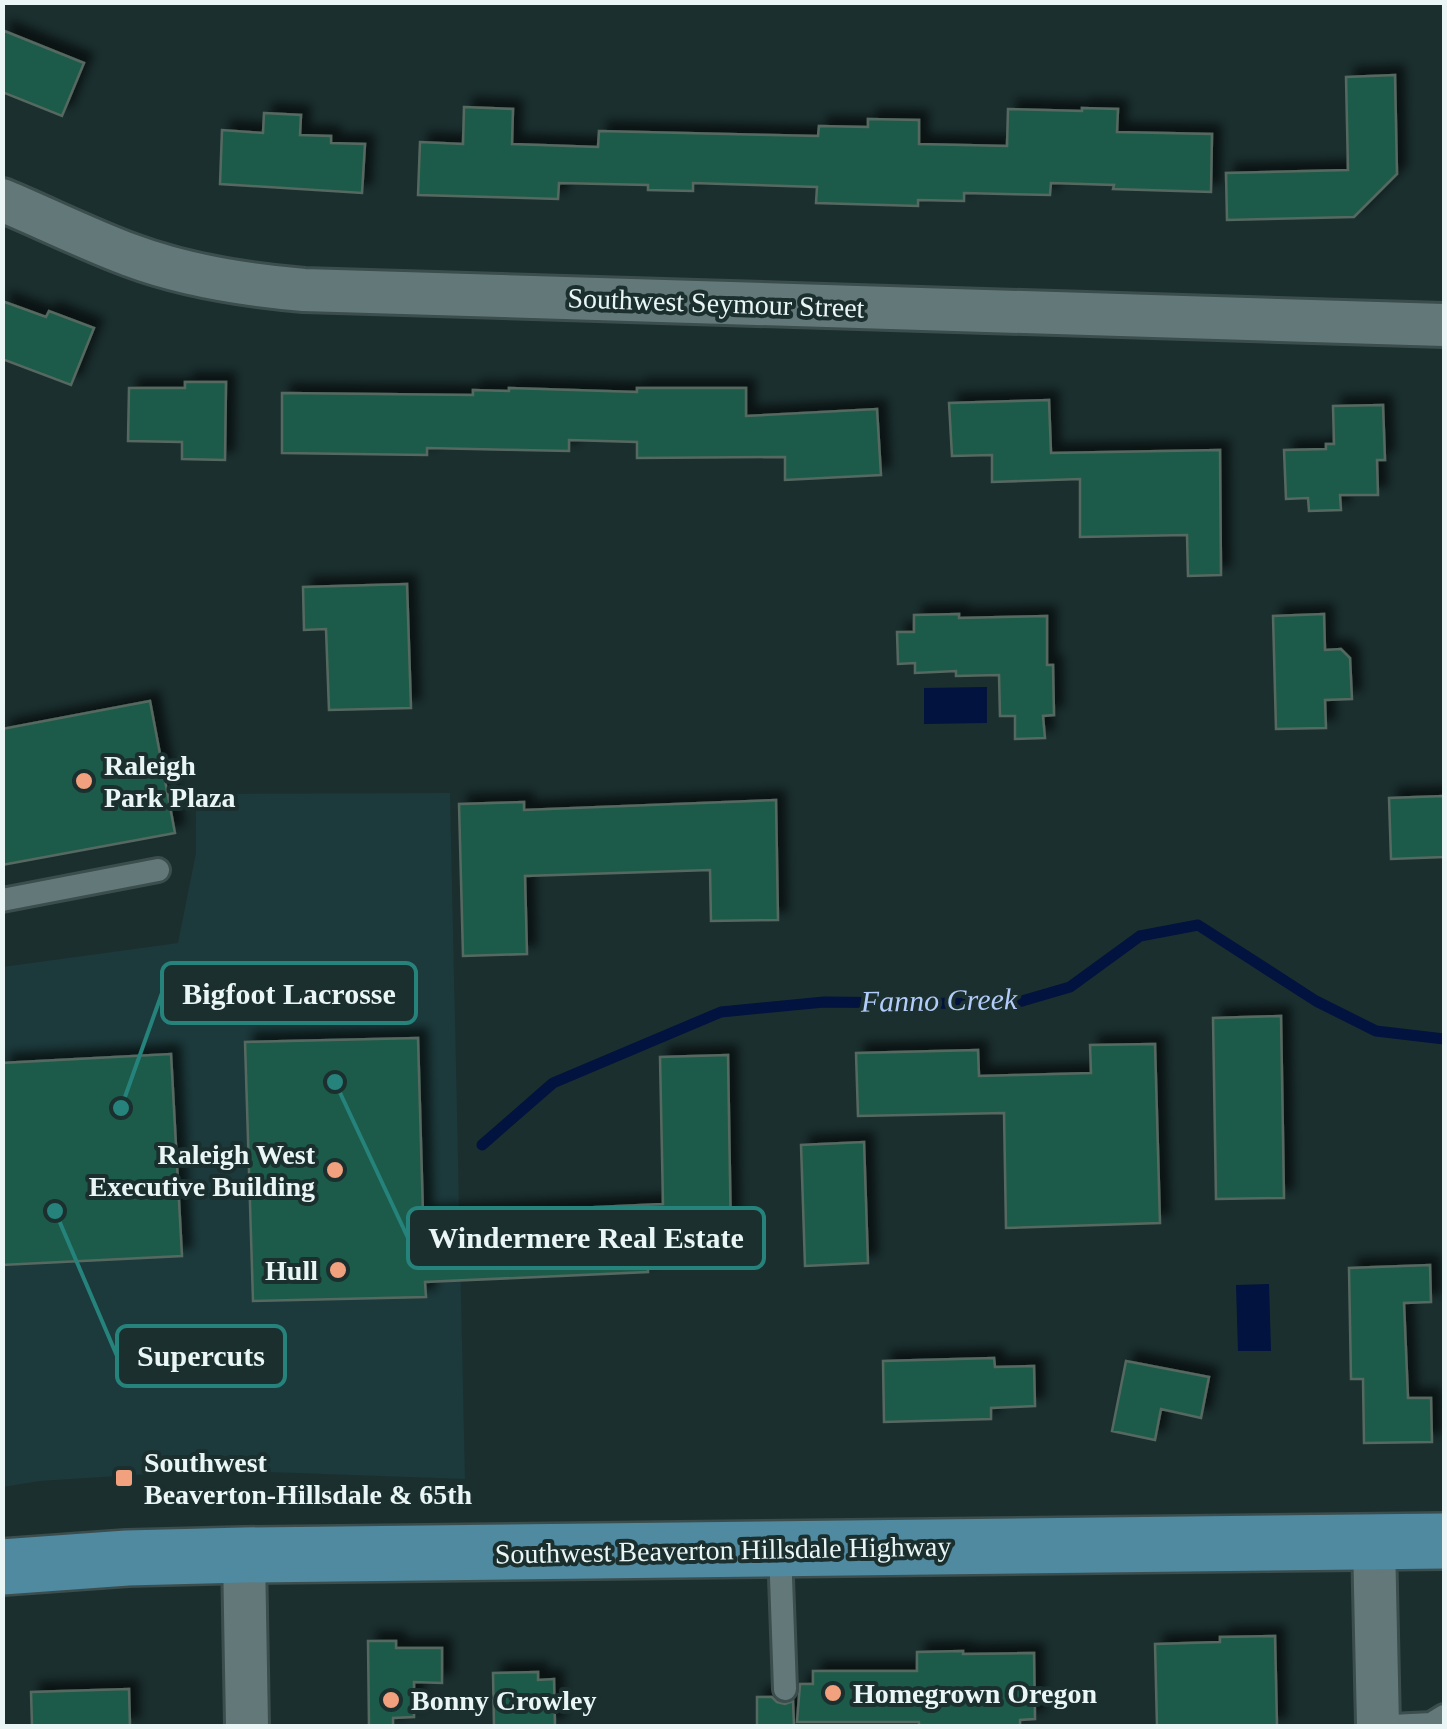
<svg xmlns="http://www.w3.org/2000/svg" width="1447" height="1729" font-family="Georgia,serif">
	<defs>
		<filter id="shadow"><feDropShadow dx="9" dy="-9" stdDeviation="5" flood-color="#0009"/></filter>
	</defs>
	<rect width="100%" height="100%" fill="#1b2f2f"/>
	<path fill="#1c393b" d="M450,793L465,1479L212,1470L40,1481L3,1487L2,967L178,943L196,853V794Z"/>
	<path fill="#01133e" d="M987,687V723L924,724V688Z
		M1269,1284L1271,1351H1238L1236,1285Z"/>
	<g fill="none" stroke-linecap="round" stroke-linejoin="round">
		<path stroke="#01133e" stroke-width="11" d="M482,1145L553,1083L721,1012L824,1002L1012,1004L1070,987L1140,936L1198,925L1316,1001L1376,1031L1444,1039"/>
	</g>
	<path fill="#1f5a48" stroke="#566961" stroke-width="2.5" filter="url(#shadow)" d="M2,30L84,63L62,116L2,92Z
		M1395,75L1397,174L1354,217L1227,220L1226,173L1348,170L1346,77Z
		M464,107L513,109L512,144L598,147L599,131L818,136L819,126L868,127V119L919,120V144L1007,146L1008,109L1082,111V108L1118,109L1117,132L1212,134L1211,192L1113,189L1114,185L1051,183L1050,195L964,193V201L918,200V206L816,203L817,187L693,183V191L648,190V185L559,183L558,199L418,195L420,142L463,144Z
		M264,113L301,115L300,135L331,136V143L365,144L362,193L220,184L222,130L263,133Z
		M2,301L46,317L49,311L94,328L71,385L2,359Z
		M185,382H226L225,460L182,459V442L128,441L129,388H185Z
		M509,388L637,392V388H746V416L877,409L881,475L785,480V457L637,458V442L569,440V451L427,448V455L282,453V393L473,395V390L509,391Z
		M1049,400L1051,453L1220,450L1221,575L1188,576L1187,535L1080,537V479L992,482V455L952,456L949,403Z
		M1383,405L1385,460H1377L1378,495H1340L1341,510L1309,511L1308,498L1286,499L1284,450L1326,449V444H1334L1333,406Z
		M407,584L411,708L329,710L326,629L304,630L303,587Z
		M959,614V618L1047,616V665H1053L1054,715L1043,716L1045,738L1015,739V716H1000L999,675L956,676V671L915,673V663L898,664L897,632H914V615Z
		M1324,614L1325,650L1341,649L1350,658L1352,699L1325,700L1326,728L1276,729L1273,616Z
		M150,701L175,833L2,865V729Z
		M1444,796V857L1391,859L1389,798Z
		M776,800L778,920L711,921L710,870L525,876L527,954L463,956L459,804L524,802V810Z
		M1281,1016L1284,1198L1216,1199L1213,1018Z
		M418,1038L423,1215L663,1204L660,1057L728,1055L731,1239L647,1241L648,1272L425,1282L426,1297L253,1301L245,1042Z
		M1155,1044L1160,1223L1006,1228L1004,1113L858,1116L856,1053L978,1050L979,1076L1091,1073L1090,1045Z
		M171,1054L182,1256L2,1265V1063Z
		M864,1142L868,1263L805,1266L801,1145Z
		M1430,1265L1431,1302L1404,1303L1408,1398H1431L1432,1442L1364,1443L1363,1379H1351L1349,1268Z
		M994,1358L995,1367L1034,1366L1035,1406L991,1408V1419L884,1422L883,1361Z
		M1126,1361L1209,1377L1201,1418L1161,1409L1155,1440L1112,1431Z
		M1275,1636L1277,1726H1157L1155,1644L1220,1642V1637Z
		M368,1641H396V1648H442V1683L414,1682V1717L393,1718V1726H369Z
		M963,1651V1654L1034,1653L1035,1719L1020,1720V1726H919V1722H797L800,1684H813V1671H917V1652Z
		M538,1672V1680L554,1679L555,1726H494L493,1673Z
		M129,1689L130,1726H32L31,1692Z
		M757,1697H772L777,1702L785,1704L793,1701L794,1726H757Z"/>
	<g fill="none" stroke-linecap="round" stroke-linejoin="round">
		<defs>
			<path id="lane" d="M2,900L158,870
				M780,1550L785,1689
				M1392,1726L1431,1724L1444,1716"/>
			<path id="street" d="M2,200C45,218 87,239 130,255C186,276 245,285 304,290L1444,325
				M1374,1542L1378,1726
				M244,1555L247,1726"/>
			<path id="primary" d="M2,1567L127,1558L244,1555L1444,1541"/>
		</defs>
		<use href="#lane" stroke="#3b4d4d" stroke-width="28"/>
		<use href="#street" stroke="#3b4d4d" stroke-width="48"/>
		<use href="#primary" stroke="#3b4d4d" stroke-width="60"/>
		<use href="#lane" stroke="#637879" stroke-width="22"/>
		<use href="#street" stroke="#637879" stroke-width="42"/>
		<use href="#primary" stroke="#4f8aa1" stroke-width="55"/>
	</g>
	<g fill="#f1a17d" stroke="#1b2f2f" stroke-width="4">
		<circle cx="84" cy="781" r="10"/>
		<circle cx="335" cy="1170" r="10"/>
		<circle cx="338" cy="1270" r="10"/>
		<rect x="114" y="1468" width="20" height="20" rx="5"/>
		<circle cx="833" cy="1693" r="10"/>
		<circle cx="391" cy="1700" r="10"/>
	</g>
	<g text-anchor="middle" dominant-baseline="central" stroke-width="8" stroke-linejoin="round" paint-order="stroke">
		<g font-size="28" fill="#eaf6f6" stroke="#1b2f2f">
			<text transform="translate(716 303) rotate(2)">Southwest Seymour Street</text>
			<text transform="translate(723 1550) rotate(-1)">Southwest Beaverton Hillsdale Highway</text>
		</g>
		<g font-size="28" font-weight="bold" fill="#eaf6f6" stroke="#1b2f2f" text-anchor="start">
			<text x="104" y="765">Raleigh<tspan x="104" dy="32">Park Plaza</tspan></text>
			<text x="315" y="1154" text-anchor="end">Raleigh West<tspan x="315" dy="32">Executive Building</tspan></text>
			<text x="318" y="1270" text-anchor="end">Hull</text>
			<text x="144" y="1462">Southwest<tspan x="144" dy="32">Beaverton-Hillsdale &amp; 65th</tspan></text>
			<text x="853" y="1693">Homegrown Oregon</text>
			<text x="411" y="1700">Bonny Crowley</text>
		</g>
		<g font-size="30" font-style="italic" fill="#b3cdfa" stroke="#1b2f2f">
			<text transform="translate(939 1000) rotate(-1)">Fanno Creek</text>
		</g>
	</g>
	<path fill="none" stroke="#25837c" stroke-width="4" d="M121 1108L162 993M335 1082L408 1238M55 1211L117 1356"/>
	<g fill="#25837c" stroke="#1b2f2f" stroke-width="4">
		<circle cx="121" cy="1108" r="10"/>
		<circle cx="335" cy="1082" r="10"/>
		<circle cx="55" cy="1211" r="10"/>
	</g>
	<g fill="#1b2f2f" stroke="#25837c" stroke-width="4">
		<rect x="162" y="963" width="254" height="60" rx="10"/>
		<rect x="408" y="1208" width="356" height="60" rx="10"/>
		<rect x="117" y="1326" width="168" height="60" rx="10"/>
	</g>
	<g font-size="30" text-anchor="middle" font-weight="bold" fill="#eaf6f6">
		<text x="289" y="1004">Bigfoot Lacrosse</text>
		<text x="586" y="1248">Windermere Real Estate</text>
		<text x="201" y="1366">Supercuts</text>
	</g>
	<rect width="1447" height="1729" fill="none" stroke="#eaf6f6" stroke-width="10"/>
</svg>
